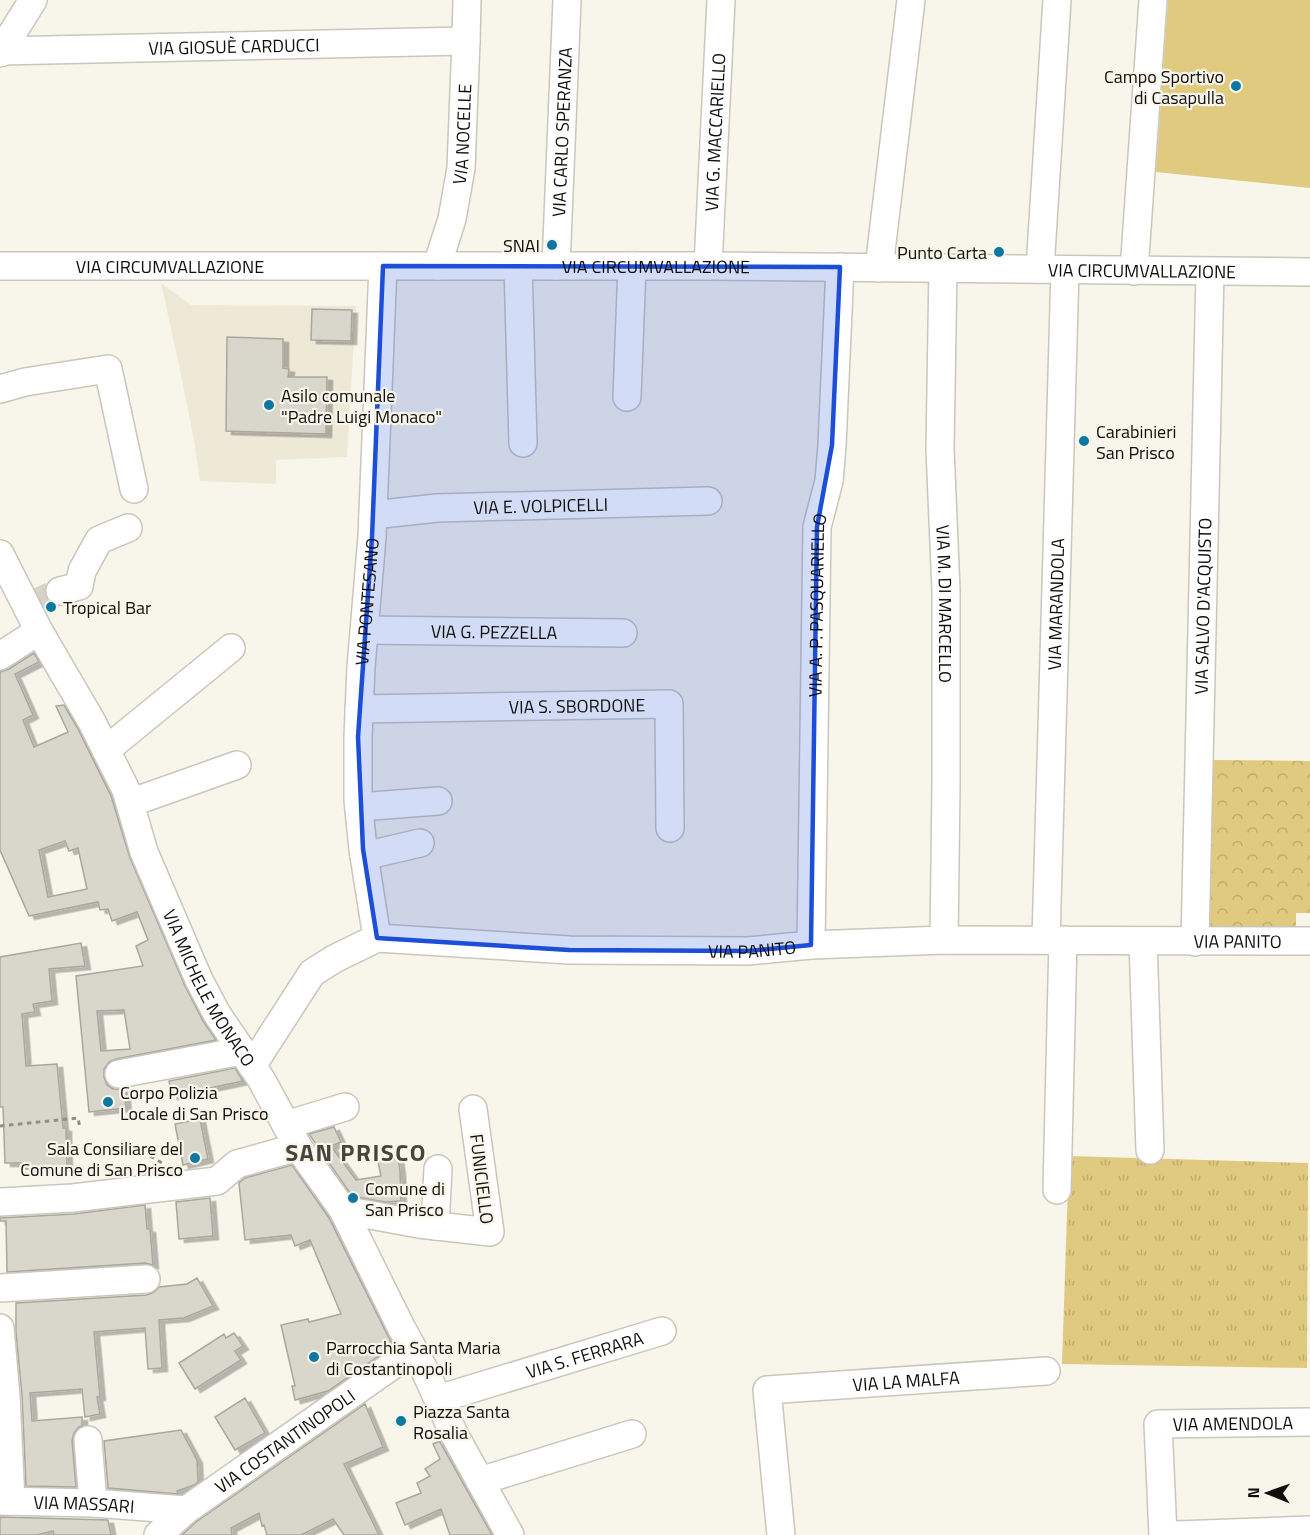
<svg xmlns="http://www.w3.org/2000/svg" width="1310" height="1535" font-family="'Titillium Web',sans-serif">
	<defs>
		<pattern id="grass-tufts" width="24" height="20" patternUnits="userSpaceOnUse" patternTransform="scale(1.5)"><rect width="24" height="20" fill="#e0ca80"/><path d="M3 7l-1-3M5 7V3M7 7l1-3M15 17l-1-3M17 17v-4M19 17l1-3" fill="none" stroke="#bfac6d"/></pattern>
		<pattern id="park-crowns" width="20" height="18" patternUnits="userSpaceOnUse" patternTransform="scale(1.5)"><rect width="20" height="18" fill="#e0ca80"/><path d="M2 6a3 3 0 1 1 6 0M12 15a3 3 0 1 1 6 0" fill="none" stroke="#bfac6d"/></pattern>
		<filter id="shadow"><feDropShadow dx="5.5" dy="3.5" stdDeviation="0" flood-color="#0004"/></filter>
	</defs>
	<rect width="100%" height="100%" fill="#f8f5ea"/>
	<path fill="#eee9d7" d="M161,283L191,305L356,306L347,457L276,460V484L200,481L194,440L180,370Z"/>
	<path fill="url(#grass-tufts)" d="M1069,1156L1308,1163L1307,1368L1062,1364Z"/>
	<path fill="url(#park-crowns)" d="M1210,760L1310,761V913H1296V929L1211,930L1206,924Z"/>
	<path fill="#e0ca80" d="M1168,0H1310V188L1156,172Z"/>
	<path fill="#d9d6cb" stroke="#aaa89e" stroke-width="1.5" fill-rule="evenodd" filter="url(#shadow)" d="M312,309L352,310L351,341L311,340Z
		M227,337L283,339V368L289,369L288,377H327L326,434L226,431Z
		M34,653L39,662L15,674L33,715L23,720L34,747L68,732L56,706L64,705L78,729L111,796L130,858L185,986L203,1021L216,1040L116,1059L109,1062L104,1069V1077L107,1085L113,1089H124L126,1108L89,1112L76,976L143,966L136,946L148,940L137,912L112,921L108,909L100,910L98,902L29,916L0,850V672L9,669ZM65,841L69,851L78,848L87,889L48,897L39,850ZM124,1010L130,1049L101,1051L97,1011Z
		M81,943L85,966L49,969L52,1001L33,1004L35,1012L22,1014L26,1066L57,1064L63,1128H66L67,1167L25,1169V1163H5L3,1107H0V957Z
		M235,1068L243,1081L172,1096L169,1081Z
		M200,1119L208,1159L183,1165L175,1124Z
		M334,1127L341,1142L331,1146L356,1180L381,1176L378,1162L398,1158L400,1171L401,1201L385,1202L352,1196L309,1134Z
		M292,1165L329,1218L393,1346L328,1391L295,1400L292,1386H295L281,1325L308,1319L309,1322L341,1314L310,1240L295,1246L291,1235L245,1240L239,1183L245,1178Z
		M210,1198L213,1236L179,1239L176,1202Z
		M145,1205L147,1229H150L153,1265L145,1263L7,1272L6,1221H0V1218L74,1214Z
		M197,1278L213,1306L184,1318L159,1320L162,1368L148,1369L145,1328L94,1332L100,1397H97L100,1414L85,1417L82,1389L30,1393L32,1421L82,1417V1426L79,1427L74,1433L72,1441L76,1487L26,1486L22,1395L16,1333V1303L147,1295L154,1292L159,1287L187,1284Z
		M234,1333L243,1346L235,1351L241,1360L195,1389L179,1363L224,1334L226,1338Z
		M245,1398L265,1433L235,1450L215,1417Z
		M365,1404L383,1447L344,1464L379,1535H344L333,1519L301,1535H267L264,1525L262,1526L259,1513L231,1528L232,1535H182L196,1522Z
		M181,1430L197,1460L198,1482L194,1485L177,1491L178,1494L108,1488L104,1441Z
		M440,1441V1442L492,1535H450L441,1509L405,1525L396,1503L421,1493L417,1483L430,1476L425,1469L440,1459L433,1444Z
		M0,1517L108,1520L111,1535H54L53,1531L37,1535H0Z"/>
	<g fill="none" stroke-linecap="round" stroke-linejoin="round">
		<path stroke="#d5d2c8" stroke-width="27" stroke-dasharray="27 14" stroke-linecap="butt" d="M27,607L60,591"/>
		<defs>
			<g id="minor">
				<path id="s1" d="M0,51L466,41"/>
				<path d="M0,53L33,0"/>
				<path id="s2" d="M0,266H708L1310,272"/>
				<path id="s3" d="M437,266L452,219L461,168L466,41L467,0"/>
				<path d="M518,266L523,443"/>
				<path id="s4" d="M556,266L567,0"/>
				<path id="s5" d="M708,266L721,0"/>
				<path d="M879,268L911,0"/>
				<path id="s6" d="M943,268L940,449L946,590V786L944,940"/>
				<path d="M1040,269L1057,0"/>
				<path d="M1134,271L1153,0"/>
				<path d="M0,389L25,382L108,369L134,489"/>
				<path d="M627,397L632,266"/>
				<path id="s7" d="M373,515L437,508L708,501"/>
				<path id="s8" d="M0,554L39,631L92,722L126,790L144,852L199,980L217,1014L261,1079L298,1147L343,1210L401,1327L426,1373L454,1434L510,1535"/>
				<path d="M60,591L79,586L82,571L99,540L128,528"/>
				<path id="s9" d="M365,630L623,633"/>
				<path d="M0,656L39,631"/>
				<path id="s10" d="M359,709L669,704L670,828"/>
				<path d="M106,750L231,648"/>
				<path d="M130,803L237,765"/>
				<path d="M359,807L438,801"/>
				<path d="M364,856L420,843"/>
				<path id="s11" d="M377,938L363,849L358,800V737L361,667L372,537L383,266"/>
				<path id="s12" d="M1046,940L1065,270"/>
				<path d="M1143,941L1150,1150"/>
				<path id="s13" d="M1195,942L1210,272"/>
				<path id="s14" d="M811,945L817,527L829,481L832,445L840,267"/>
				<path id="s15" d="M252,1066L312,973L334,959L377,938L569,950L748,951L811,945L944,940L1310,941"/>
				<path d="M119,1074L242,1051"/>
				<path d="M286,1125L345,1107"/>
				<path d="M1057,1190L1063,940"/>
				<path d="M0,1202L73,1198L217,1181L237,1164L298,1147"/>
				<path d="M343,1210L419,1224L490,1232L473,1109"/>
				<path d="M435,1226L438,1169"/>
				<path d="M0,1288L146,1279"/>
				<path d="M0,1328L6,1396L11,1501"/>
				<path id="s16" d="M438,1399L662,1331"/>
				<path d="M88,1440L93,1503"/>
				<path d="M480,1481L632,1434"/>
				<path id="s17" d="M0,1501L93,1503L186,1510"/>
				<path id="s18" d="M158,1535L186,1510L413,1351"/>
				<path id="s19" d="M781,1535L767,1390L1046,1371"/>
				<path id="s20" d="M1163,1535L1158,1424L1310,1422"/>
				<path d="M1177,1535L1310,1530"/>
			</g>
		</defs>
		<use href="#minor" stroke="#c9c6bc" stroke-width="30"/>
		<path stroke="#928f88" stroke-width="3" stroke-dasharray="4.5 4.5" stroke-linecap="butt" d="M0,1126L78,1118L80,1128
			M150,1156L164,1164"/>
		<use href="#minor" stroke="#fff" stroke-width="27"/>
	</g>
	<path fill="#1d4ed8" fill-opacity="0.2" stroke="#1d4ed8" stroke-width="4.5" stroke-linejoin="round" d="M383,266L840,267L832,445L817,527L811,945L748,951L569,950L377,938L363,849L358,737L372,537Z"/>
	<g fill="#0c78a2" stroke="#f8f5ea" stroke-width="2">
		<circle cx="1236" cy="86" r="6"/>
		<circle cx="552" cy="245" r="6"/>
		<circle cx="999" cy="252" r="6"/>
		<circle cx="269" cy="405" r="6"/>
		<circle cx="1084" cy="441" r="6"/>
		<circle cx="51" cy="607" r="6"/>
		<circle cx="108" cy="1102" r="6"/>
		<circle cx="195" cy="1158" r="6"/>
		<circle cx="353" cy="1198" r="6"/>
		<circle cx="314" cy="1357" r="6"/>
		<circle cx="401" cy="1421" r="6"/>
	</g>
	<g text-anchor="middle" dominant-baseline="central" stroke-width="4.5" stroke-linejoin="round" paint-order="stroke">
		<g font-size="18" fill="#0f0e0a" stroke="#f8f5ea">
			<text stroke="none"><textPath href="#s1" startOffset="234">VIA GIOSUÈ CARDUCCI</textPath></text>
			<text stroke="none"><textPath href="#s4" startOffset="134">VIA CARLO SPERANZA</textPath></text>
			<text stroke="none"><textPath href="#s5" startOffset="134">VIA G. MACCARIELLO</textPath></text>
			<text stroke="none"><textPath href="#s3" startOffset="135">VIA NOCELLE</textPath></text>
			<text stroke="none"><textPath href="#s2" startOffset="170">VIA CIRCUMVALLAZIONE</textPath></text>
			<text stroke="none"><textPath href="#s2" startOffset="656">VIA CIRCUMVALLAZIONE</textPath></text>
			<text stroke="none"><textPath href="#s2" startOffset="1142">VIA CIRCUMVALLAZIONE</textPath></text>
			<text stroke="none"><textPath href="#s7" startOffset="168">VIA E. VOLPICELLI</textPath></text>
			<text stroke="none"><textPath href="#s11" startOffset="338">VIA PONTESANO</textPath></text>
			<text stroke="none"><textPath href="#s6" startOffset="336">VIA M. DI MARCELLO</textPath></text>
			<text stroke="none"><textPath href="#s14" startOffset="340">VIA A. P. PASQUARIELLO</textPath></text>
			<text stroke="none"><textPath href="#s12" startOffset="336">VIA MARANDOLA</textPath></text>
			<text stroke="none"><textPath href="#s13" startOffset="336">VIA SALVO D'ACQUISTO</textPath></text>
			<text stroke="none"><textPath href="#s9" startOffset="129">VIA G. PEZZELLA</textPath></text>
			<text stroke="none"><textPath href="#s10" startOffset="218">VIA S. SBORDONE</textPath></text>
			<text stroke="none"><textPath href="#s15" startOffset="1046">VIA PANITO</textPath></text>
			<text stroke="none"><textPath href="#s15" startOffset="560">VIA PANITO</textPath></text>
			<text stroke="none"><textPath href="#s8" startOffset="483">VIA MICHELE MONACO</textPath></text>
			<text transform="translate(482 1179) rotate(83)">FUNICIELLO</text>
			<text stroke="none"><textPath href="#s16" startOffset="153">VIA S. FERRARA</textPath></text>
			<text stroke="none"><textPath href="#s19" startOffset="285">VIA LA MALFA</textPath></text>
			<text stroke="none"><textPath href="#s20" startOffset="186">VIA AMENDOLA</textPath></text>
			<text stroke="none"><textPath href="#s18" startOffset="158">VIA COSTANTINOPOLI</textPath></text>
			<text stroke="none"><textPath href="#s17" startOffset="84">VIA MASSARI</textPath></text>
		</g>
		<g font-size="18" fill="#0f0e0a" stroke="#f8f5ea" text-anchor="start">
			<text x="1224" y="76" text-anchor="end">Campo Sportivo<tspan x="1224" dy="21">di Casapulla</tspan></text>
			<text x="540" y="245" text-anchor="end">SNAI</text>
			<text x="987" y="252" text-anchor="end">Punto Carta</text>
			<text x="281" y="395">Asilo comunale<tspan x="281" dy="21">"Padre Luigi Monaco"</tspan></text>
			<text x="1096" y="431">Carabinieri<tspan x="1096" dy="21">San Prisco</tspan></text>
			<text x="63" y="607">Tropical Bar</text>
			<text x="120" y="1092">Corpo Polizia<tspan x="120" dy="21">Locale di San Prisco</tspan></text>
			<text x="183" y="1148" text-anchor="end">Sala Consiliare del<tspan x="183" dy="21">Comune di San Prisco</tspan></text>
			<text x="365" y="1188">Comune di<tspan x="365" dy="21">San Prisco</tspan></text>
			<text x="326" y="1347">Parrocchia Santa Maria<tspan x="326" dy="21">di Costantinopoli</tspan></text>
			<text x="413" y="1411">Piazza Santa<tspan x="413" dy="21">Rosalia</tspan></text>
		</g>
		<g font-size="24" font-weight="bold" letter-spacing="1.5" fill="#47443c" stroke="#f8f5ea">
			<text x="356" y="1152">SAN PRISCO</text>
		</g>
	</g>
	<g transform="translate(1268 1493) rotate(271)" stroke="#f8f5ea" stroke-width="4.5" paint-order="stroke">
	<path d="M0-4.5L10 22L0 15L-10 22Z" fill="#0f0e0a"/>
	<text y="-9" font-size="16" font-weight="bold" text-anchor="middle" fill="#0f0e0a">N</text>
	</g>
</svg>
